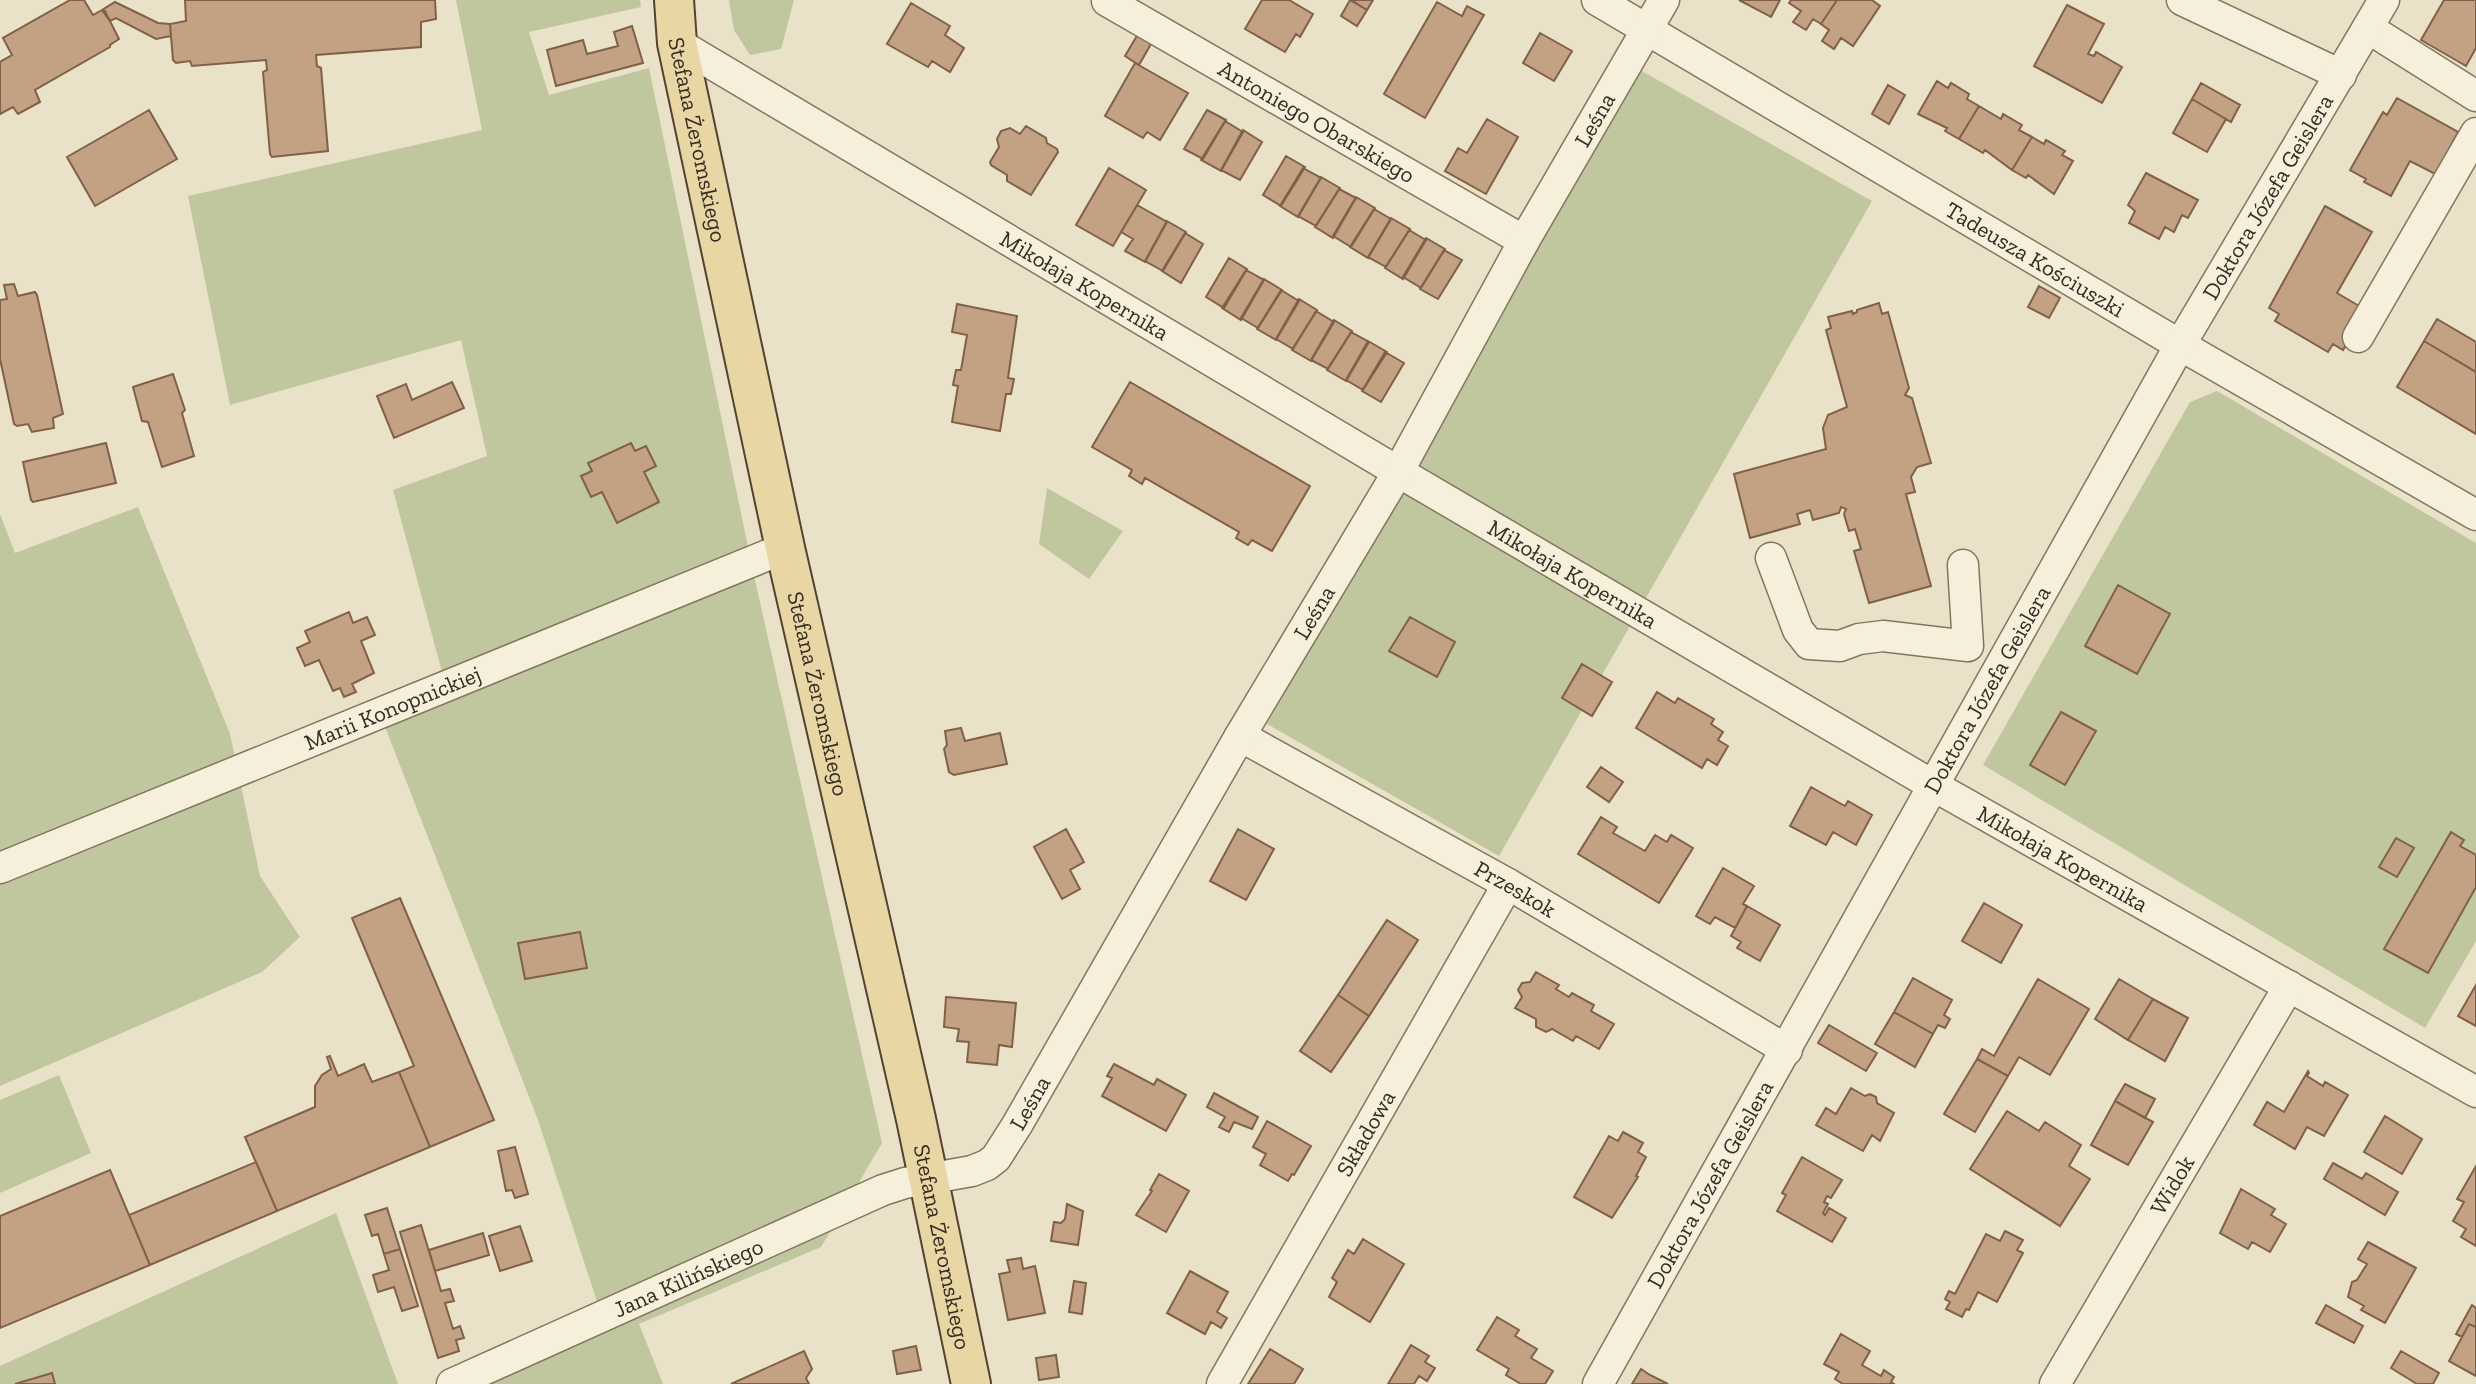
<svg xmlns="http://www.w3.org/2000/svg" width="2476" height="1384" font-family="'Zilla Slab',serif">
	<rect width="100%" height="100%" fill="#eae1c9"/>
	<path fill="#c0c79e" d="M456,0H640L641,7L529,32L549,95L649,68L754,576L882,1143L821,1247L639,1324L663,1384H452L602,1317L538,1120L380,714L446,687L393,490L487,456L461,340L230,405L188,196L482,130Z
		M729,0H794L781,49L750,55L734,30Z
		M1640,70L1872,201L1499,856L1267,724Z
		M2217,391L2476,543V941L2425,1028L1983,765L2190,402Z
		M1047,488L1123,531L1089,579L1039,544Z
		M138,507L230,734L260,876L300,937L262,972L0,1086V514L15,553Z
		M59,1075L91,1153L0,1193V1100Z
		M336,1213L398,1384H0V1366Z"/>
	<path fill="#c3a183" stroke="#806148" stroke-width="2" d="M70,0H84L93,15L102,10L105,11L119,39L110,45V47L35,90L40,102L18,114L13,107L0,114V62L12,55L3,38Z
		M185,0H435L436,19L421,22V47L316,55L317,66L321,68L328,151L272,157L270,154L263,72L267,70L266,60L192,66L190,61L176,63L173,60L170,24L186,21Z
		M1262,0H1289L1313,14L1300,37L1296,34L1285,52L1245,29Z
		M1350,0L1367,10L1357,26L1341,16Z
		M1351,0H1373L1367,10Z
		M1739,0H1780L1771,17Z
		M1791,0H1837L1821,24L1813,19L1806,30L1793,22L1801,11L1789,3Z
		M1837,0H1872L1880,6L1853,46L1841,38L1834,49L1822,41L1829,30L1821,24Z
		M2444,0H2476V48L2466,66L2421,40Z
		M115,2L158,23L170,24L171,36L156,39L116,18L110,21L102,10Z
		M1437,2L1462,16L1467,6L1484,15L1425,118L1384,94Z
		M911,3L950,26L945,35L964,48L950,72L932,61L928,67L887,44Z
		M2067,5L2104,24L2088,54L2094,56L2096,52L2122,67L2102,103L2034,66Z
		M632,26L643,63L556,86L547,50L583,40L587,54L618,46L614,32Z
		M1540,33L1572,51L1554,81L1523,63Z
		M1138,34L1152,42L1139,65L1125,56Z
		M1135,63L1188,93L1160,140L1147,132L1143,138L1105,116Z
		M1937,81L1948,88L1951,83L1969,94L1967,99L1979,106L1959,139L1945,131L1947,128L1918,114Z
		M2201,83L2240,105L2231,122L2192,99Z
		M1888,85L1905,95L1889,124L1872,114Z
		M2397,98L2458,132L2449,149L2452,151L2439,176L2410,161L2391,196L2364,182L2366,179L2350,170L2383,112L2387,115Z
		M2192,99L2226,119L2207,152L2173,133Z
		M1979,106L2001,119L2003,114L2022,125L2019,130L2032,137L2012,170L1985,150L1983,153L1959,139Z
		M149,110L177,159L95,206L67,157Z
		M1207,110L1226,120L1203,159L1184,149Z
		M1487,119L1518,137L1486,194L1445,171L1458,148L1467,153Z
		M1225,121L1243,132L1221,171L1201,160Z
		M1026,126L1046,138L1047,143L1057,149L1058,152L1031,195L1007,181V175L991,165L990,162L999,147L997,139L1001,131L1010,128L1020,134Z
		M1243,130L1262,142L1240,180L1221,170Z
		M2032,137L2044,144L2046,140L2065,151L2062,155L2073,161L2054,194L2028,175L2026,178L2012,170Z
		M1286,156L1305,167L1281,206L1263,195Z
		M1109,168L1146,190L1113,246L1076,225Z
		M1303,168L1321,178L1298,217L1280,206Z
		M2146,173L2198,200L2188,218L2182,215L2174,232L2165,227L2159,239L2129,223L2135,211L2128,205Z
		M1321,177L1340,188L1316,226L1298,216Z
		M1339,189L1356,198L1333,238L1315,227Z
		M1356,197L1375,208L1351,247L1333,236Z
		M1137,205L1167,222L1145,262L1125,251L1133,239L1121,232Z
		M2325,206L2372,232L2337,293L2366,310L2343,350L2333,344L2328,352L2275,321L2279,314L2269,308Z
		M1374,209L1391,219L1368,258L1350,247Z
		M1391,218L1410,229L1386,267L1368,257Z
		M1167,221L1186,232L1163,271L1145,261Z
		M1409,230L1426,240L1403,279L1385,268Z
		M1185,233L1203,244L1181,283L1162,271Z
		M1426,238L1445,249L1421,288L1403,277Z
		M1444,250L1462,260L1438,299L1420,289Z
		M1229,258L1247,269L1224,308L1206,297Z
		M1246,270L1264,280L1241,320L1222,308Z
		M1264,279L1282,290L1258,328L1241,318Z
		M14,284L18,296L35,292L37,295L63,414L53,418L54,428L32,432L28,424L17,426L14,424L0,359V300L7,299L4,285Z
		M2039,286L2060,298L2049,318L2028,307Z
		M1281,290L1299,301L1276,340L1257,329Z
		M1299,299L1317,310L1293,349L1276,339Z
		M1879,303L1882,314L1888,312L1909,388L1905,395L1912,398L1931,463L1917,467L1911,477L1915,492L1906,494L1931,586L1869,603L1854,551L1861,549L1855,529L1849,531L1844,514L1846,509L1841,507L1839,513L1813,520L1810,510L1797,514L1800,524L1750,538L1734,474L1826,449L1823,428L1828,415L1847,407L1826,330L1831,328L1828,317L1852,311L1853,314L1857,312V310Z
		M957,304L1017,316L1008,378L1014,379L1011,394H1006L1000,431L952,422L958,386L953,385L956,370H961L967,335L952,332Z
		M1316,311L1334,322L1311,361L1292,350Z
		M2437,319L2476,342V372L2424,341Z
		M1334,320L1352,331L1328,369L1311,360Z
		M1351,332L1369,342L1346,381L1327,370Z
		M1368,341L1387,352L1363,390L1346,380Z
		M2424,341L2476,372V434L2397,387Z
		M1385,352L1404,363L1381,402L1362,391Z
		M173,374L185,410L182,413L194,456L162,467L148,422L142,421L133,387Z
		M452,382L464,408L394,438L377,396L406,384L412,400Z
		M1130,382L1310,486L1272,551L1252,540L1248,545L1236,538L1239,532L1145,478L1142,484L1129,476L1132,470L1092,447Z
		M106,443L116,483L33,502L31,500L23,462Z
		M631,443L635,451L646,446L656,466L644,472L659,502L617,523L602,492L591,497L581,476L592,471L588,463Z
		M2118,585L2170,614L2137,674L2085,646Z
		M349,612L353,623L367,617L375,635L361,641L374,673L352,684L356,692L344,697L340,688L333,691L319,660L305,666L297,648L310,642L305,631Z
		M1410,617L1455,642L1437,677L1389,651Z
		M1582,664L1612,682L1592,716L1562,698Z
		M1657,692L1675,703L1678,698L1714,719L1711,724L1723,732L1718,740L1728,746L1717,765L1707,759L1702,768L1636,728Z
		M2061,712L2096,731L2065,785L2030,765Z
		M961,728L965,741L1000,733L1007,764L954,775L949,772L944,749L947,745L945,731Z
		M1601,767L1623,782L1609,802L1587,787Z
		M1811,787L1845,806L1848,801L1872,815L1856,845L1833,832L1826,845L1790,826Z
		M1601,817L1617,827L1613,833L1645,851L1655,835L1667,842L1671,835L1693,848L1659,903L1578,854Z
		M1066,829L1084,862L1070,870L1080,889L1062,899L1034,847Z
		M1238,829L1274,849L1246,900L1210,881Z
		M2451,832L2464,840L2460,846L2476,855V887L2428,973L2384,949Z
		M2396,838L2414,848L2397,877L2379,867Z
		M1723,868L1754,886L1743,904L1747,906L1735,928L1715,917L1710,924L1696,916Z
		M400,898L494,1120L430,1147L399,1072L414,1066L352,918Z
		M1984,903L2022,925L2001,963L1962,941Z
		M1747,906L1780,925L1760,961L1737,948L1741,942L1731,936Z
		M1387,920L1418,940L1369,1016L1338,995Z
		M580,932L587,968L525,979L518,943Z
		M1536,972L1559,985L1556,989L1569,997L1572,993L1594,1005L1591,1011L1614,1024L1599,1049L1576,1036L1573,1041L1552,1029L1546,1032L1536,1027V1019L1515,1008L1522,997L1518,990L1522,983L1530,982Z
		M1913,978L1952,1000L1944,1015L1950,1019L1945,1028L1938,1025L1933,1034L1894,1012Z
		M2038,979L2089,1009L2050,1075L2019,1057L2008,1076L1977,1059L1982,1049L1994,1056Z
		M2119,979L2153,999L2128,1040L2095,1019Z
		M2476,985V1026L2458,1016Z
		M1338,995L1369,1016L1331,1072L1300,1051Z
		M946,997L1016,1003L1012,1047L999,1045L997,1065L967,1062L969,1042L957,1041L959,1029L944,1027Z
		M2153,999L2188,1018L2165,1061L2128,1040Z
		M1894,1012L1933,1034L1915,1067L1875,1044Z
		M1829,1025L1877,1053L1866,1071L1818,1043Z
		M330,1056L338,1076L364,1064L372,1082L399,1072L430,1147L277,1211L245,1137L315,1107V1086L322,1075L331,1069L327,1057Z
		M1977,1059L2008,1076L1975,1132L1944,1114Z
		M1114,1064L1154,1085L1157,1079L1186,1095L1166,1131L1102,1096L1112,1078L1107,1076Z
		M2308,1071L2309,1073L2307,1076L2323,1086L2325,1082L2348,1095L2324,1136L2307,1127L2295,1149L2254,1125L2267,1102L2284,1112Z
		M2125,1084L2155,1099L2145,1118L2115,1101Z
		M1851,1088L1865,1096L1870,1094L1876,1097L1877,1103L1894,1113L1880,1141L1872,1135L1863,1151L1816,1125L1826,1108L1836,1114Z
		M1214,1093L1258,1117L1252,1129L1234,1122L1229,1132L1219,1127L1225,1117L1207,1107Z
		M2115,1101L2153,1122L2128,1165L2091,1145Z
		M2007,1111L2039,1131L2045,1122L2081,1145L2069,1166L2090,1179L2060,1226L1970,1169Z
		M2385,1116L2422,1139L2402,1174L2364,1152Z
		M1267,1121L1311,1146L1294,1175L1292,1174L1288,1181L1260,1165L1266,1154L1253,1147Z
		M1623,1132L1643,1143L1638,1152L1646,1157L1636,1176L1638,1177L1612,1218L1574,1197L1609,1136L1618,1141Z
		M515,1147L528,1194L515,1198L512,1190L506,1191L498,1151Z
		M1802,1157L1842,1180L1831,1198L1827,1196L1824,1202L1828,1204L1823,1213L1825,1215L1829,1208L1846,1218L1832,1242L1777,1211L1786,1195L1782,1193Z
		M256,1162L277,1211L150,1265L129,1215Z
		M2333,1163L2362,1179L2366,1173L2398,1192L2385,1215L2324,1179Z
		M2476,1166V1246L2461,1237L2466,1229L2453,1221L2464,1202L2457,1199Z
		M110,1170L150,1265L0,1328V1216Z
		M1159,1174L1189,1191L1166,1232L1136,1215L1152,1191L1150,1190Z
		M2241,1189L2275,1209L2271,1215L2286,1224L2270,1252L2252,1242L2248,1249L2220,1233Z
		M1067,1204L1083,1211L1078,1245L1051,1241L1054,1222L1061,1223L1065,1219Z
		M387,1208L400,1249L384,1254L378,1234L372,1236L365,1215Z
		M421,1225L441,1291L450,1289L454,1301L445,1303L453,1329L460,1326L464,1338L456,1340L459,1351L438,1358L400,1232Z
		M520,1226L532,1261L500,1271L489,1236Z
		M2005,1231L2023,1240L2017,1250L2023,1253L1997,1302L1978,1292L1969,1310L1966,1309L1962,1317L1946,1309L1950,1302L1945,1299L1949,1291L1955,1294L1986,1234L2000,1241Z
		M483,1233L489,1255L435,1271L429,1250Z
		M1363,1239L1404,1264L1370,1322L1329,1297L1337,1282L1332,1278L1348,1250L1354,1254Z
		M2368,1242L2416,1268L2385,1323L2361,1310L2364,1306L2348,1297L2352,1282L2357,1280L2367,1264L2358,1259Z
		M400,1249L418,1306L402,1311L394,1287L378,1292L373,1275L389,1270L384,1254Z
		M1021,1258L1023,1269L1035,1266L1045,1313L1008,1320L999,1274L1010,1272L1007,1260Z
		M1190,1271L1228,1292L1217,1312L1227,1318L1221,1328L1211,1322L1205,1334L1167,1313Z
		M1074,1281L1086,1283L1082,1314L1069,1312Z
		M2326,1305L2363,1326L2354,1343L2316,1323Z
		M2472,1305L2476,1308V1327L2469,1324L2462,1337L2456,1334Z
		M1497,1317L1519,1330L1515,1336L1537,1349L1531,1358L1553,1371L1545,1384H1521L1506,1375L1509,1369L1477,1350Z
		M2469,1324L2476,1327V1376L2449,1361Z
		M1841,1334L1870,1351L1862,1365L1881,1376L1884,1370L1894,1377L1891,1382L1894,1384H1843L1835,1379L1839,1372L1824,1364Z
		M1411,1345L1429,1356L1425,1362L1435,1368L1427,1381L1419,1376L1414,1384H1388Z
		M916,1346L921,1370L897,1374L893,1351Z
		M1270,1349L1303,1369L1294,1384H1248Z
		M804,1351L812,1369L806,1378L809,1384H731Z
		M2401,1351L2439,1373L2433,1384H2417L2391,1368Z
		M1056,1355L1059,1377L1039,1380L1036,1358Z
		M1641,1369L1650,1375L1668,1384H1632Z
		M52,1373L55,1384H15Z"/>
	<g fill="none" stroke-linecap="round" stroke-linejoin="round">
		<defs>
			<g id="minor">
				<path id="s1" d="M1597,0L2180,345L2476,515"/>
				<path d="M2182,0L2341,75"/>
				<path id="s2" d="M1107,1L1524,241"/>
				<path d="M2368,28L2476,96"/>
				<path id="s3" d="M677,43L1385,464L1934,786L2476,1092"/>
				<path d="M2358,337L2476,133"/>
				<path d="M1771,558L1798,630L1809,644L1840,646L1859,639L1883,636L1968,646L1963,565"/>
				<path id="s4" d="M1240,736L1508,884L1787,1050"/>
				<path id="s5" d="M0,868L785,548"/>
				<path id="s6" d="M452,1384L883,1190L905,1183L972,1171L987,1165L996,1158L1017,1125L1240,736L1398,472L1524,241L1664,0"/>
				<path id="s7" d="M1222,1384L1508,884"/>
				<path id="s8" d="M1598,1384L2180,345L2384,0"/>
				<path id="s9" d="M2055,1384L2289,986"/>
			</g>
			<g id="major">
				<path id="s10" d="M674,0L677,43L785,548L916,1119L971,1384"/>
			</g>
		</defs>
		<use href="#minor" stroke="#84755f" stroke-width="33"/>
		<use href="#major" stroke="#524333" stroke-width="42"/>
		<use href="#minor" stroke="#f5efdb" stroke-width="30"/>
		<use href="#major" stroke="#e8d6a5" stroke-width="38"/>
	</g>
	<g text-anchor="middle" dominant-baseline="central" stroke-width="5" stroke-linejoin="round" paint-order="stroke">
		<g font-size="23" fill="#362c21" stroke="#f2ecd7">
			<text stroke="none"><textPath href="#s6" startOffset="1790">Leśna</textPath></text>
			<text stroke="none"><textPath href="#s2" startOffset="242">Antoniego Obarskiego</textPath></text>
			<text stroke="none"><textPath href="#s10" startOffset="142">Stefana Żeromskiego</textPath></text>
			<text stroke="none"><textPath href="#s8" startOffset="1363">Doktora Józefa Geislera</textPath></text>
			<text stroke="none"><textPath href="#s1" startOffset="509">Tadeusza Kościuszki</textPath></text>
			<text stroke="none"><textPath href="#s3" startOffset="474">Mikołaja Kopernika</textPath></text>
			<text stroke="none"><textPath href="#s3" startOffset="1041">Mikołaja Kopernika</textPath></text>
			<text stroke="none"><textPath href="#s6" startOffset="1223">Leśna</textPath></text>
			<text stroke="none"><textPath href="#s8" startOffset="796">Doktora Józefa Geislera</textPath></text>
			<text stroke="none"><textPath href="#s10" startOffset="709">Stefana Żeromskiego</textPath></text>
			<text stroke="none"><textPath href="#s5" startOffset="424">Marii Konopnickiej</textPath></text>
			<text stroke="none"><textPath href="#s3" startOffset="1608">Mikołaja Kopernika</textPath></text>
			<text stroke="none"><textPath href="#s4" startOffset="315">Przeskok</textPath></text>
			<text stroke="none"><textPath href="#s6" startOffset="656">Leśna</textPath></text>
			<text stroke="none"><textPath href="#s7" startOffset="289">Składowa</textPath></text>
			<text stroke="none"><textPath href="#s8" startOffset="229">Doktora Józefa Geislera</textPath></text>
			<text stroke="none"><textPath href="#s9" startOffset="231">Widok</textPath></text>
			<text stroke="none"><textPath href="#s10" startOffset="1276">Stefana Żeromskiego</textPath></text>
			<text stroke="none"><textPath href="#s6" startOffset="259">Jana Kilińskiego</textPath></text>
		</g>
	</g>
</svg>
